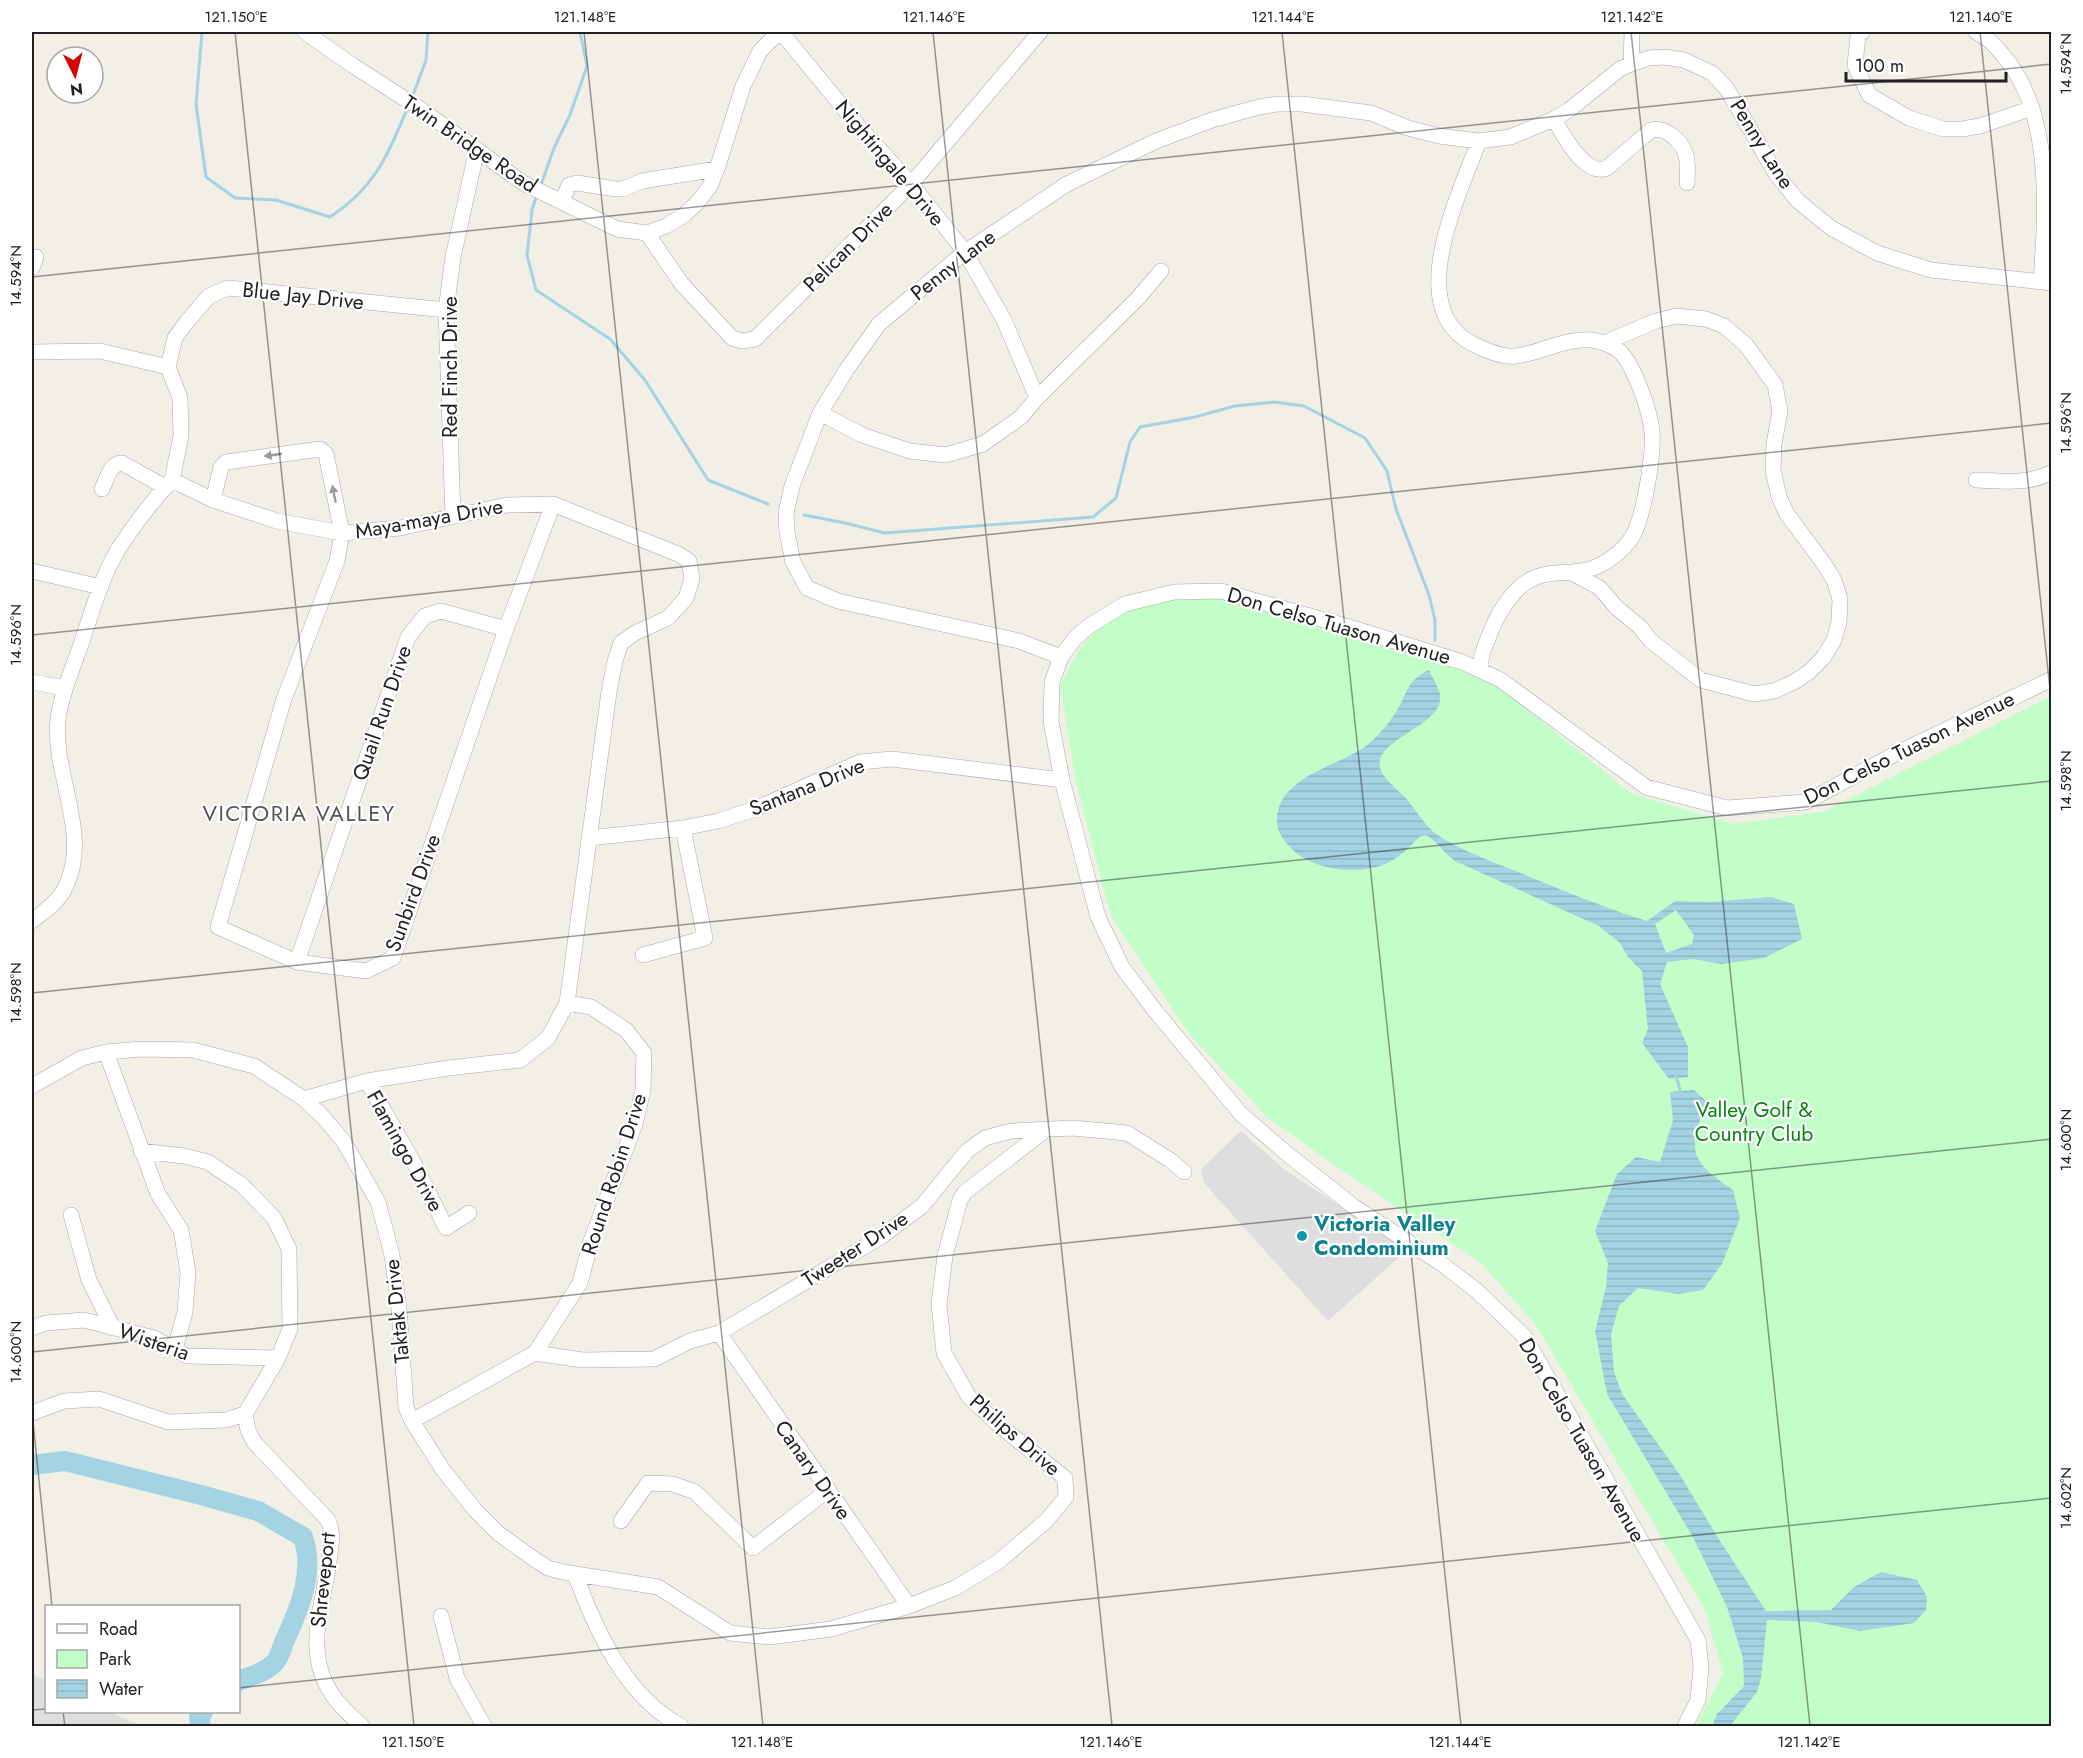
<svg xmlns="http://www.w3.org/2000/svg" width="2083" height="1758" font-family="Jost,sans-serif">
	<defs>
		<pattern id="water-rules" width="6" height="5" patternUnits="userSpaceOnUse" patternTransform="scale(1.5)"><rect width="6" height="5" fill="#a4d4e3"/><path d="M0 2.5h6" fill="none" stroke="#8db6c2"/></pattern>
	</defs>
	<rect width="100%" height="100%" fill="#f2efe7"/>
	<path fill="#dfdede" d="M1241,1131L1285,1170L1407,1250L1328,1321L1204,1183L1201,1169Z
		M32,1674L46,1681V1712H110L142,1726H32Z"/>
	<path fill="#c2fec8" d="M1219,598L1454,668L1499,687L1632,794L1734,824L1825,811L2051,696V1726H1696L1723,1673L1705,1610L1535,1324L1481,1263L1346,1173L1269,1119L1188,1033L1111,916L1076,784L1060,685L1078,651L1098,628L1150,599Z"/>
	<path fill="url(#water-rules)" fill-rule="evenodd" d="M1429,670C1432,678 1439,687 1440,695C1445,722 1386,737 1380,759C1376,774 1395,787 1404,796C1414,807 1425,826 1436,834C1462,851 1495,863 1523,874C1564,891 1605,908 1647,921L1675,901L1710,902L1771,897L1794,904L1802,939L1764,958L1721,964L1693,959L1667,962L1660,984L1688,1047V1077L1669,1079L1642,1043L1648,1029L1642,971L1628,957L1620,943L1599,926L1455,861C1446,855 1435,840 1429,837C1425,834 1423,836 1419,837C1409,848 1398,859 1383,865C1349,877 1295,868 1279,831C1275,821 1277,809 1282,800C1304,767 1346,765 1373,740C1381,732 1390,722 1396,712C1408,693 1406,681 1429,670ZM1676,910L1694,935L1692,944L1666,953L1655,924Z
		M1694,1090L1707,1102C1687,1151 1689,1160 1733,1190L1740,1218L1722,1264L1703,1290L1678,1294L1638,1288L1619,1306L1611,1334L1614,1372L1622,1394L1680,1475L1720,1541L1766,1611L1831,1610L1854,1587L1881,1572L1917,1580L1927,1597L1926,1610L1914,1623L1860,1631L1817,1622L1767,1620L1761,1678L1757,1692L1730,1726H1712L1717,1714L1744,1686L1743,1658L1727,1607L1693,1537L1607,1394L1595,1331L1606,1287L1608,1263L1595,1231L1617,1174L1636,1157L1660,1162L1673,1120L1670,1092Z"/>
	<g fill="none" stroke-linecap="round" stroke-linejoin="round">
		<path stroke="#a4d4e3" stroke-width="3" d="M202,32L196,104L206,177L235,198L276,200L330,217C376,187 388,154 408,107
			M412,98L426,60L428,32
			M541,185L554,148L570,115L587,66L580,32
			M537,194L532,210L527,255L536,290L610,339L645,380L708,480L768,504
			M804,515L845,523L885,533L1093,517L1116,498L1130,442L1140,427L1195,417L1235,406L1274,402L1304,406L1365,438L1387,471L1396,509L1429,595L1435,620V640
			M1676,1076L1681,1093"/>
		<path stroke="#a4d4e3" stroke-width="20" d="M32,1465L65,1461L201,1495L258,1511L303,1537C315,1571 300,1608 285,1640C282,1646 280,1656 276,1661C267,1672 251,1676 238,1681
			M201,1726L199,1718L203,1712"/>
		<defs>
			<path id="minor" d="M305,32L352,65L419,108L523,183L617,229L647,233L666,226L684,215L697,203L710,186L717,169L743,86L760,51L779,32
				M781,32L854,121L911,184L965,252L1004,320L1037,398
				M1862,32L1858,36L1855,65L1869,95L1909,118L1943,129H1962L1980,126L2032,108
				M1976,32C1988,37 1994,45 2003,55C2053,113 2046,210 2041,282
				M1631,64L1632,32
				M1554,119C1563,135 1585,177 1607,168L1651,130C1660,128 1666,131 1674,137C1689,150 1688,164 1687,183
				M1479,141C1460,193 1402,309 1473,344C1485,350 1502,358 1516,356C1541,353 1565,338 1591,340C1599,341 1610,345 1617,349C1633,361 1650,411 1652,431C1654,455 1644,517 1632,537C1623,551 1608,562 1593,568C1574,575 1557,570 1539,576C1513,584 1496,616 1487,641C1483,651 1479,660 1482,671
				M562,201L569,185L577,183L616,189H623L642,181L717,169
				M647,233L681,283L732,338L742,341L755,339L911,184L1040,32
				M32,268L36,257
				M32,352L100,351L168,367
				M168,367L175,338L185,324L209,296L228,288L446,310
				M168,367L180,398L181,436L172,480
				M820,413L862,435L910,451L946,455L983,444L1021,417L1037,398L1138,298L1161,271
				M172,480L213,500L277,521L342,533L400,528L507,505L553,504L678,554L689,561L692,579L686,598L668,618L635,633L621,643L615,661L609,692L567,1003L548,1038L520,1060L448,1068L367,1081L304,1099
				M1976,480C2002,481 2028,485 2052,472
				M102,489C107,479 110,463 122,463L165,487
				M213,500L221,467L226,462L320,449L326,454L342,533L337,561L284,699L218,927L297,962L366,971L393,958L506,629L553,504
				M453,516L446,310L453,257L477,149
				M32,571L101,587
				M1572,573L1600,588L1616,607L1640,627L1651,641L1701,680L1754,694L1774,691L1794,682L1809,672L1823,658L1834,640L1839,622L1840,599L1834,580L1824,564L1787,514L1779,497L1773,470L1774,444L1780,411L1775,385L1746,345L1724,326L1706,319L1677,316L1656,321L1604,343
				M1061,657L1019,641L838,601L807,588L793,562L787,533L786,513L792,486L820,413L847,369L879,324L965,252L1067,184L1156,141L1212,120L1259,107L1277,104H1302L1371,113L1408,128L1439,136L1479,141L1510,137L1554,119L1569,110L1620,69L1631,64L1649,58L1664,57L1684,60L1712,73L1727,89L1776,174L1798,201L1831,228L1877,253L1931,270L2052,283
				M32,682L65,688
				M589,838L683,828L718,821L755,809L860,762L892,759L1062,780
				M32,921C43,912 57,903 64,890C93,836 52,775 58,719C61,696 71,672 79,650C91,616 100,579 119,548C134,525 153,500 172,480
				M643,955L705,938L683,828
				M297,962L408,637L425,616L441,611L506,629
				M106,1052L158,1194L181,1230L188,1272L185,1312L175,1349
				M367,1081L415,1165L446,1228L469,1213
				M32,1086L82,1058L106,1052L142,1049L193,1050L254,1066L304,1099L324,1118L344,1142L378,1202L392,1255L399,1309L406,1407L412,1421L443,1470L476,1511L498,1533L534,1559L548,1568L563,1572L658,1587L730,1633L769,1637L831,1629L909,1606L955,1588L998,1562L1046,1521L1066,1497L1065,1478L1000,1426L969,1397L944,1353L939,1304L945,1256L960,1200L965,1192L1047,1129
				M141,1151L184,1156L208,1162L242,1185L274,1218L289,1249L290,1329L278,1358L245,1414
				M71,1215L89,1280L113,1328
				M32,1328L46,1323L84,1320L154,1338L187,1356L278,1358
				M719,1333L909,1606
				M535,1353L582,1360L654,1359L690,1341L719,1333L882,1236L922,1206L967,1151L985,1138L1011,1131L1072,1128L1127,1133L1170,1160L1184,1172
				M32,1413L64,1401L99,1399L168,1422L226,1420L245,1414
				M245,1414L248,1430L254,1442L328,1520C334,1533 331,1548 329,1561C324,1602 306,1644 326,1684C334,1701 349,1714 362,1726
				M412,1421L535,1353L580,1283L591,1241L635,1124L643,1090L644,1053L626,1030L591,1007L567,1003
				M621,1521L648,1483L673,1484L695,1492L753,1548L828,1490
				M575,1574C596,1631 626,1697 681,1726
				M441,1616L457,1678L484,1726
				M1685,1726L1698,1700L1701,1668L1698,1640L1524,1336L1477,1291L1442,1264L1353,1206L1286,1153L1241,1114L1156,1012L1122,967L1098,917L1062,780L1051,721L1052,682L1061,657L1075,638L1089,626L1125,604L1174,592L1221,591L1349,627L1462,662L1501,680L1646,787L1727,808L1806,802L1895,754L2052,679"/>
		</defs>
		<use href="#minor" stroke="#a8a8a8" stroke-width="16"/>
		<use href="#minor" stroke="#fff" stroke-width="15"/>
	</g>
	<defs><path id="oneway-solid" d="M-6-.8H1V-3.2L6.5 0L1 3.2V.8H-6Z" transform="scale(1.5)"/></defs>
	<g fill="#9b9b9b">
		<use href="#oneway-solid" transform="translate(273 455) rotate(172)"/>
		<use href="#oneway-solid" transform="translate(334 494) rotate(-101)"/>
	</g>
	<path fill="none" stroke="#212121" stroke-width="1.5" stroke-opacity="0.45" d="M235,32L414,1726M584,32L763,1726M933,32L1112,1726M1282,32L1461,1726M1631,32L1810,1726M1980,32L2052,708M32,277L2052,64M32,635L2052,423M32,993L2052,781M32,1352L2052,1139M32,1412L52,1606M238,1688L2052,1498M32,1710L46,1709M63,1712L65,1726"/>
	<circle fill="#0f9aa8" stroke="#fff" stroke-width="2" cx="1302" cy="1236" r="6"/>
	<g text-anchor="middle" dominant-baseline="central" stroke-width="4.5" stroke-linejoin="round" paint-order="stroke">
		<g font-size="21" fill="#212121" stroke="#fff">
			<text transform="translate(470 144) rotate(34)">Twin Bridge Road</text>
			<text transform="translate(1762 144) rotate(58)">Penny Lane</text>
			<text transform="translate(890 163) rotate(50)">Nightingale Drive</text>
			<text transform="translate(848 247) rotate(-45)">Pelican Drive</text>
			<text transform="translate(953 265) rotate(-38)">Penny Lane</text>
			<text transform="translate(303 296) rotate(6)">Blue Jay Drive</text>
			<text transform="translate(450 367) rotate(-90)">Red Finch Drive</text>
			<text transform="translate(429 519) rotate(-10)">Maya-maya Drive</text>
			<text transform="translate(1339 626) rotate(16)">Don Celso Tuason Avenue</text>
			<text transform="translate(382 713) rotate(-71)">Quail Run Drive</text>
			<text transform="translate(1909 748) rotate(-26)">Don Celso Tuason Avenue</text>
			<text transform="translate(807 787) rotate(-22)">Santana Drive</text>
			<text transform="translate(413 893) rotate(-70)">Sunbird Drive</text>
			<text transform="translate(405 1151) rotate(61)">Flamingo Drive</text>
			<text transform="translate(614 1174) rotate(-72)">Round Robin Drive</text>
			<text transform="translate(855 1249) rotate(-33)">Tweeter Drive</text>
			<text transform="translate(397 1311) rotate(-96)">Taktak Drive</text>
			<text transform="translate(154 1342) rotate(19)">Wisteria</text>
			<text transform="translate(1015 1435) rotate(41)">Philips Drive</text>
			<text transform="translate(1582 1440) rotate(60)">Don Celso Tuason Avenue</text>
			<text transform="translate(813 1470) rotate(55)">Canary Drive</text>
			<text transform="translate(323 1580) rotate(-84)">Shreveport</text>
		</g>
		<g font-size="21" fill="#038710" stroke="#fff">
			<text x="1754" y="1110">Valley Golf &amp;<tspan x="1754" dy="24">Country Club</tspan></text>
		</g>
		<g font-size="21" font-weight="bold" fill="#0d838f" stroke="#fff" text-anchor="start">
			<text x="1314" y="1224">Victoria Valley<tspan x="1314" dy="24">Condominium</tspan></text>
		</g>
		<g font-size="22" letter-spacing="1.5" fill="#545454" stroke="#fff">
			<text x="299" y="813">VICTORIA VALLEY</text>
		</g>
	</g>
	<rect width="2083" height="1758" fill="none" stroke="#ffffff" stroke-width="66"/>
	<rect x="45" y="1605" width="195" height="108" fill="#ffffff" stroke="#a6a6a6" stroke-width="1.5"/>
	<rect x="57" y="1624" width="30" height="9" fill="#ffffff" stroke="#a6a6a6" stroke-width="1.5"/>
	<text x="99" y="1635" font-size="18" fill="#212121">Road</text>
	<rect x="57" y="1650" width="30" height="18" fill="#c2fec8" stroke="#a6a6a6" stroke-width="1.5"/>
	<text x="99" y="1665" font-size="18" fill="#212121">Park</text>
	<rect x="57" y="1680" width="30" height="18" fill="url(#water-rules)" stroke="#a6a6a6" stroke-width="1.5"/>
	<text x="99" y="1695" font-size="18" fill="#212121">Water</text>
	<g transform="translate(75 75) rotate(174)"><circle r="28" fill="#ffffff" stroke="#a6a6a6" stroke-width="1.5"/>
	<path d="M0-4.5L10 22L0 15L-10 22Z" fill="#d30400"/>
	<text y="-9" font-size="16" font-weight="bold" text-anchor="middle" fill="#212121">N</text>
	</g>
	<path d="M1846 72v9h160v-9" fill="none" stroke="#212121" stroke-width="3"/>
	<text x="1855" y="72" font-size="18" fill="#212121" stroke="#ffffff" stroke-width="4.5" paint-order="stroke">100 m</text>
	<rect x="33" y="33" width="2017" height="1692" fill="none" stroke="#212121" stroke-width="2"/>
	<g font-size="15" text-anchor="middle" fill="#212121">
		<text x="236" y="22">121.150°E</text>
		<text x="585" y="22">121.148°E</text>
		<text x="934" y="22">121.146°E</text>
		<text x="1283" y="22">121.144°E</text>
		<text x="1632" y="22">121.142°E</text>
		<text x="1981" y="22">121.140°E</text>
		<text transform="translate(2066 64) rotate(-90)" y="5">14.594°N</text>
		<text transform="translate(16 276) rotate(-90)" y="5">14.594°N</text>
		<text transform="translate(2066 423) rotate(-90)" y="5">14.596°N</text>
		<text transform="translate(16 635) rotate(-90)" y="5">14.596°N</text>
		<text transform="translate(2066 781) rotate(-90)" y="5">14.598°N</text>
		<text transform="translate(16 993) rotate(-90)" y="5">14.598°N</text>
		<text transform="translate(2066 1140) rotate(-90)" y="5">14.600°N</text>
		<text transform="translate(16 1352) rotate(-90)" y="5">14.600°N</text>
		<text transform="translate(2066 1498) rotate(-90)" y="5">14.602°N</text>
		<text x="413" y="1747">121.150°E</text>
		<text x="762" y="1747">121.148°E</text>
		<text x="1111" y="1747">121.146°E</text>
		<text x="1460" y="1747">121.144°E</text>
		<text x="1809" y="1747">121.142°E</text>
	</g>
</svg>
